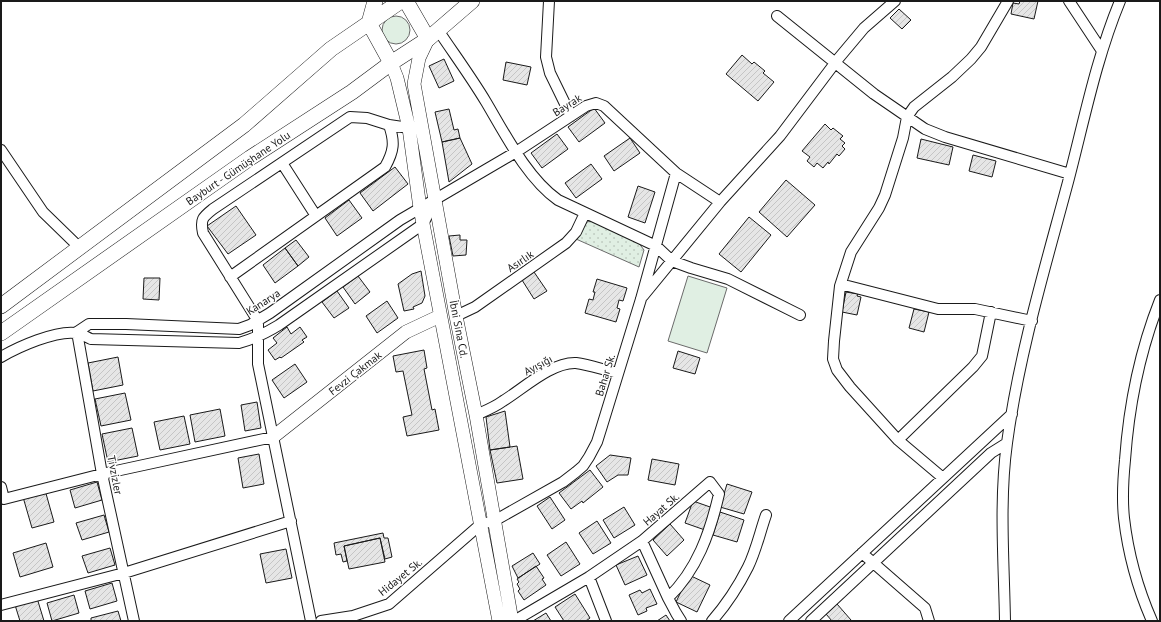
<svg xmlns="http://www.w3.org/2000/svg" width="1161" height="622" font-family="'PT Sans',sans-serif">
	<defs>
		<pattern id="park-dots" width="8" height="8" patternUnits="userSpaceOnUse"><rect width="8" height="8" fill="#e0efe3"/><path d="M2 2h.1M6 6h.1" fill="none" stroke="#c0ccc2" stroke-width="1.8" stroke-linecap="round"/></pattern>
		<pattern id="building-hatch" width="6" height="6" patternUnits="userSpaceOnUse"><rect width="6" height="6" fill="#e6e6e6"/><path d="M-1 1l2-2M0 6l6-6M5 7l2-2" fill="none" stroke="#c5c5c5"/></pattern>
	</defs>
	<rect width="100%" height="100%" fill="#fff"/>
	<path fill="#e0efe3" stroke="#6a6a6a" d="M382 30a14 14 0 1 1 28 0a14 14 0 1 1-28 0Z
		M688,276L727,288L707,353L668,341Z"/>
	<path fill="url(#park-dots)" stroke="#6a6a6a" d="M591,221L638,242L644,250L639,267L576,239L587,222Z"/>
	<path fill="url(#building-hatch)" stroke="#1a1a1a" d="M1020,1H1038L1034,19L1011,14L1013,3L1019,4Z
		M899,9L911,20L902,29L890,18Z
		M742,55L752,64L754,62L765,71L763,73L774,82L758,101L726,74Z
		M444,59L454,81L439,88L429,66Z
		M506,62L531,67L527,85L503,80Z
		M594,108L605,123L579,142L568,127Z
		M449,109L454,130L458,129L460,138L442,142L435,112Z
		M825,124L831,130L833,128L843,136L840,139L845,143L842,146L845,149L839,156L837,154L829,164L828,162L823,168L817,163L814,167L807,161L810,157L802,151Z
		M557,134L568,149L542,168L531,153Z
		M460,138L472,164L449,182L442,142Z
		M630,138L640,153L614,171L604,156Z
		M921,139L953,147L949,165L917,158Z
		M973,155L996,161L992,177L969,171Z
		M591,164L602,179L576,198L565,183Z
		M395,167L408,184L373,211L360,193Z
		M786,180L815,205L787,237L759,212Z
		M638,186L655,192L645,223L628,217Z
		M349,200L362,218L337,236L325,218Z
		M236,206L256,235L228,254L207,226Z
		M749,217L771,235L741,272L719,254Z
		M460,235V240H467L466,255L453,256L449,236Z
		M296,240L309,257L298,266L285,248Z
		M285,248L298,266L275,283L263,265Z
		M421,271L425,296L422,303L413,307L414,309L404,311L398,284L412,274Z
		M534,272L547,291L534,299L522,280Z
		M358,276L370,292L355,304L343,287Z
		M144,278H160L159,300L143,299Z
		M597,279L627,288L623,301L619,300L617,308L620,309L616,322L585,313L589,299L593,300L595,292H593Z
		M337,291L349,308L334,318L322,302Z
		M846,292L858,294L857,296L861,297L857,315L842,312Z
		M387,301L398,318L377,333L366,316Z
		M914,309L929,312L924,332L909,328Z
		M287,327L291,334L300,327L307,337L302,340L304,342L281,358L280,357L275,360L268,350L277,343L273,338Z
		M424,350L427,368L424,369L432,410L435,409L439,430L407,436L403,417L412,415L403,371L396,372L393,356Z
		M678,351L700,358L695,374L673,368Z
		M118,357L123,385L93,391L88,363Z
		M295,364L307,382L284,398L272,380Z
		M125,393L131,420L101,426L95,399Z
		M257,402L261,428L245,431L241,405Z
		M220,409L225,436L195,442L190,415Z
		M505,411L510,447L490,450L486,417Z
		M184,416L190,444L160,450L154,422Z
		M132,428L138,456L108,462L102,434Z
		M517,446L523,479L497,483L490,450Z
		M259,454L264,484L243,488L238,458Z
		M610,455L631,458L628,475H618L607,482L596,466Z
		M652,459L679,464L675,485L648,480Z
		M590,470L603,487L583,503L582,501L571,509L559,493Z
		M97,482L102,500L75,508L70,490Z
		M727,484L752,492L744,514L720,507Z
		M45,490L54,522L32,528L23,497Z
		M550,497L565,520L552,529L537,506Z
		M693,501L713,508L705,530L685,523Z
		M624,507L635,525L614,538L603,520Z
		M720,512L744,520L737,542L713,535Z
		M104,515L109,532L82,540L76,523Z
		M597,521L611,543L593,554L579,533Z
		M670,524L684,540L667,556L653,540Z
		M383,533L384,538H388L392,557L385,559L380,538L344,546L347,561L343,562L341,554L336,555L334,543Z
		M380,538L385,562L349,569L344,546Z
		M566,542L580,564L561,576L547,555Z
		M46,543L53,567L20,577L13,553Z
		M110,548L115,565L88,573L82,556Z
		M286,549L292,578L266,583L260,554Z
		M533,553L540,564L518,578L512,566Z
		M638,556L647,575L625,585L616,565Z
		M536,566L544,578L542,579L546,585L524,600L518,591L520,589L517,584L519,582L517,579Z
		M689,575L710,585L697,612L676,602Z
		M112,583L117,601L90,609L85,591Z
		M650,589L657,604L646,608L647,611L638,615L629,595L640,590L642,593Z
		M575,594L590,618L586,621H564L555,607Z
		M74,595L79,613L52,621L47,603Z
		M37,598L44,621H20L15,605Z
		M837,604L851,620L850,621H832L826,614Z
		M118,611L121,621H91V618Z
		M546,613L551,621H533Z
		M666,615L670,621H657Z"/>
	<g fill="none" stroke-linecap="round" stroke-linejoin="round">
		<defs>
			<path id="minor" d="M549,1L546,57L550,73L571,116
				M1069,1L1102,51
				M777,16L874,94L925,129L945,137L1070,174
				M438,30C454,54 471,77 486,102C505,134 527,178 558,200L656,246L672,261L691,268L728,279L800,315
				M1,150L43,212L80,248
				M282,163L316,216
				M230,277L385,167C394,151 395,142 389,125
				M840,286H848L938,309H975L1032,321
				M643,296L720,202L780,136L838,59L864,28L895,1
				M456,316L475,307L566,243L576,232L585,213
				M77,332L89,324H126L239,329L250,325L270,313L400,220L516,152L586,106L596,103L604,106L676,173L720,202
				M77,332L102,474L134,621
				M1,357C18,347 56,330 76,333C81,333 86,337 91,339L239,343C254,339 266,333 279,325L423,224L435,200
				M476,415C485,411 495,407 503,401C523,389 551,362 576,363C590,365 604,370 618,373
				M898,440L973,367L982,356L991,312
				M943,478L898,440L850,387L837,370L833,359L834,341L840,286L851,252L879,208L885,195L903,138L907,117L914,107L952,77L971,59L981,47L1008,1
				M1,487L4,499L102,474L273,437
				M642,541L668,598L676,613L681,621
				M862,553L925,608L929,621
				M589,577L606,621
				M1,605L124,573L291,521
				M311,621L258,364V321L203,233C200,219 203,217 213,209L350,117L367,118L389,125L409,128
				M321,621L353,616L389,604L481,524L494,521L563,482L576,472L583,466L589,457L597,442L602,426L641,299L676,173
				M514,621L589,577L642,541L710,482L719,494C710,533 697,570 668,598
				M712,621C726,605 738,587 748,567C756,551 760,532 766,515
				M789,621L1012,414
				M811,621L991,453L1007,443
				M1005,621C1004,562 999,501 1007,443C1019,354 1045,268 1068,182C1084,121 1096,59 1120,1
				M1152,621C1138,589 1128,553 1124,518C1122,499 1123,480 1125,460C1129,404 1139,353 1160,300"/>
			<path id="major" d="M428,39L419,58L414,84L456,316L476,415L512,621
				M391,63L397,78L409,128L420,208L499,621
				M273,437L406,332L440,316"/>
			<path id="highway" d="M375,1L369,23L391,63
				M406,1L428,39
				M1,306L244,125L331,49L401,1
				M1,333L250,158L352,92L391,63L428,39L472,1"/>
		</defs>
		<use href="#minor" stroke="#1a1a1a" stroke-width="12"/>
		<use href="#major" stroke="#1a1a1a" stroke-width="14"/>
		<use href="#highway" stroke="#1a1a1a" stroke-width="16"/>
		<use href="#minor" stroke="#fff" stroke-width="10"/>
		<use href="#major" stroke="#fff" stroke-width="13"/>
		<use href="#highway" stroke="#fff" stroke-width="15"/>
	</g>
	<g text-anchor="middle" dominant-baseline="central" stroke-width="3" stroke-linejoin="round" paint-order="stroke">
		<g font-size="11" fill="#1a1a1a" stroke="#fff">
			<text transform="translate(567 105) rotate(-32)">Bayrak</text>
			<text transform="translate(238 168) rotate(-34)">Bayburt - Gümüşhane Yolu</text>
			<text transform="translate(520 261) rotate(-34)">Asırlık</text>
			<text transform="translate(263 302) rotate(-33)">Kanarya</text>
			<text transform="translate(459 329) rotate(79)">İbni Sina Cd.</text>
			<text transform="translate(538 365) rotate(-28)">Ayışığı</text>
			<text transform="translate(355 373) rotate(-38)">Fevzi Çakmak</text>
			<text transform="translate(605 375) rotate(-73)">Bahar Sk.</text>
			<text transform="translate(115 475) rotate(79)">Tivzizler</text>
			<text transform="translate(661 509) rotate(-41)">Hayat Sk.</text>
			<text transform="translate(400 577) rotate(-39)">Hidayet Sk.</text>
		</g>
	</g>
	<rect width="1161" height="622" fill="none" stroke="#1a1a1a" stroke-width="4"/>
</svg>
